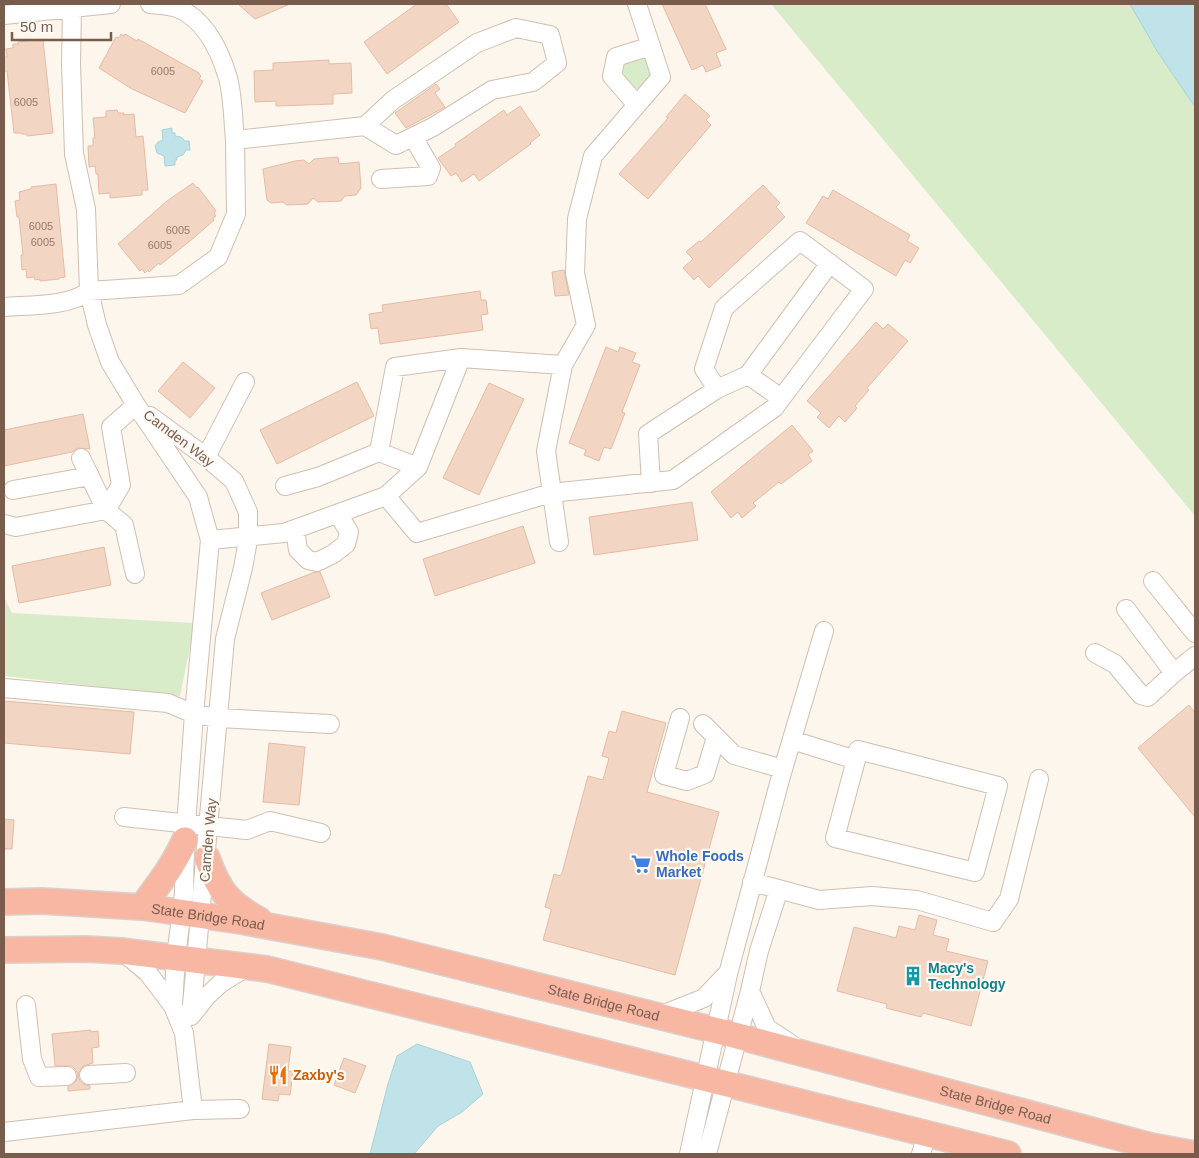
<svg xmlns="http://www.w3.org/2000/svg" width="1199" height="1158" font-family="Helvetica,sans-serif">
	<rect width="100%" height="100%" fill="#fdf6ec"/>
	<path fill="#d8ecc9" d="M771,4H1136L1195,85V516Z
		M641,57L649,61L654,73L641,89C626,89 618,76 625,63Z
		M4,597L12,613L195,623L180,696L4,676Z"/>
	<path fill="#bfe3e8" stroke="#a5d3da" d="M1130,4H1195V107L1157,51Z
		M172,128V133H175V136L181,137L185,141H189L190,150H186L183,155L177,157V160H175V165L165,166L164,156L157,153L155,146L158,142L163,140L162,130Z
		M417,1044L470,1062L483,1094L462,1112L438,1126L414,1154H370L388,1084L397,1056Z"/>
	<path fill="#f3d5c3" stroke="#e6bba3" d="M238,4H290L255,19Z
		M417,4H446L459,22L387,74L364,42Z
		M662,4H705L726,49L716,53L721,66L706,72L703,65L692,70Z
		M121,34L124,36L125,34L137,41L138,39L199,73V74L201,76L199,79L203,81L185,113L132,89L99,68L116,37L119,38Z
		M37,40H43L53,133L27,136V134H22L21,133H14L7,71H4V57H7L6,49L13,48V44H18V42Z
		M329,60V64L351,63L352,93L333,94V104L276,106V101L255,102L254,71L273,70V63Z
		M436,84L440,89L435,93L445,107L406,128L395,113Z
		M685,94L710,116L706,120L711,125L648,199L619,174L668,118L666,117Z
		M520,106L540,135L530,143L531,144L479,181L474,174L462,182L456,173L451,176L438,158L456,146L455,144L504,110L507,115Z
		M117,110L118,113H124L123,115L134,114L136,137L143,136L148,190H142V195L110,198V193L99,194L98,174H96L95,166L89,167L88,146H93V138H95L93,118L106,117V111Z
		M338,157L339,164L359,162L361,188L356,195L345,196L341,201L318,202L313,198L308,204L287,205L283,202L271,203L267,200L263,169L295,161L304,160L309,164L314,159Z
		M193,183L197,188L198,187L216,211L214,213L216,216L213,218L214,220L196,236L160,265L159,263L149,272L148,270L145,273L142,269L140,271L118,244L167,201Z
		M56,184L65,277L59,278V279L40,281V279L35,280L34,277L27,278L26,269L22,270L21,255H23L19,217H17L15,201L20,200L19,192L31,189V187Z
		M763,185L780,203L776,207L785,217L709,288L698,276L694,280L683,268L693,259L686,252L699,241L701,242Z
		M833,190L910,235L907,241L919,248L910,263L905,260L896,276L806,223L823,196L828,199Z
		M564,270L569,295L555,296L552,272Z
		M480,291L481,300H486L488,314L481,315L483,330L380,344L378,328L371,329L369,314L383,312L382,305Z
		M876,322L883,329L888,324L908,341L867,388L869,390L855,406L857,408L845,422L839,416L829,428L817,417L821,413L807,401Z
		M606,347L618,352L620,347L636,353L632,362L640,365L622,412L625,413L611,449L604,447L599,461L584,455L586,450L569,443Z
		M183,362L215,388L190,418L158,391Z
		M357,382L374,416L277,464L260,430Z
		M489,383L524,399L479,495L443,478Z
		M83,414L90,449L77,448L72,452L4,466V430Z
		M792,425L813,451L808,455L812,461L781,484L779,482L753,503L756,506L742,518L738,512L731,518L711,492Z
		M692,502L698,540L594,555L589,517Z
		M523,526L535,563L435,596L423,559Z
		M104,547L111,585L19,603L12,566Z
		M315,572H320L330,597L272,620L261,593Z
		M4,701L134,712L130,754L4,743Z
		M1189,705L1195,713V817L1138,748Z
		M622,711L666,723L647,792L719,812L675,975L543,940L551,911V909L545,907L554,874L560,876L562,873L588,776L603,780L609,758L602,756L609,731L616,733Z
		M269,743L305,747L299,805L263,802Z
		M4,819L14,820L12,849H4Z
		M919,915L937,920L933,935L949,939L946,951L988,961L971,1026L923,1013L921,1017L886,1008L887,1004L837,991L854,927L896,938L899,926L915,930Z
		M91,1030V1032L98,1031L99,1047L92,1048L93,1063L83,1066L78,1075L80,1081L85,1085L90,1086V1089L68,1091V1087L76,1081L78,1075L76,1070L72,1066H55L52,1034Z
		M269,1044L291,1047L288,1071L293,1072L290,1095L279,1094L278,1101L262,1099Z
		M344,1058L366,1066L355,1093L334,1085Z"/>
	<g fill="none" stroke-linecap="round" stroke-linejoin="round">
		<defs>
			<path id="minor" d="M150,4C158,5 169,5 177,8C205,19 220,51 228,78C233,97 233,120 235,140
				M4,15L72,8
				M637,105L612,76L616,57L651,46
				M381,179L428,176L431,168L413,137
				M4,307C29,305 69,307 89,291L86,209L74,154L71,64L72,8L111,4
				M563,365L586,325L575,273L577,219L593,156L661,77L637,4
				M748,375L830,263
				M717,389L748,375L781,398
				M150,416L206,457L234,481L248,512V540L243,568L225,639L191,1016
				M206,457L245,382
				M81,458L106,510L124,525L135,574
				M418,467L379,452L395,367L461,358
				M285,486L318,477L379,452
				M13,490L90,476
				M386,496L418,467L461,358L563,365L546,451L559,542
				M4,524L16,527L106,510L121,485L111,427L136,405
				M295,529L298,550L308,560L317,562L333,554L346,544L349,532L338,514
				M210,540L284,533L386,496L417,533L551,493L673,480L774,408L864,289L800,241L724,308L704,369L717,389L648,434L651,483
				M1153,581L1195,633
				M1126,609L1174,673L1195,656
				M1095,653L1115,664L1141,695L1148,697L1174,673
				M4,688L168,703L194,714L219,718L330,724
				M680,718L664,775L687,781L705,774L716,737
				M703,724L734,755L783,769
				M792,740L856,760L835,838L975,872L998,786L858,750L856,760
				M124,817L247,830L270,821L321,833
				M752,882L819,900L872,896L917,900L993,922L1009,899L1039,779
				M779,889L759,951L750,991L767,1028L794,1046
				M122,951L148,973L173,1006L184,1033L193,1110
				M26,1005L32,1059L39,1077L67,1076
				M173,1006L176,957L184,893L185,840L194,714L210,540L198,497L136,405L110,362L97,325L89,291L179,285L218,257L236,214L235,140L365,126L396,145L433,127L492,90L533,82L557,63L550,35L516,28L477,43L393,100L365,126
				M191,1016L207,996L221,983L247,967
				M659,1016L704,998L727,974
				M89,1075L126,1073
				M4,1132L193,1110L240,1109
				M689,1154L728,974L781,776L824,631
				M707,1154L750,991
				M921,1154L927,1134"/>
			<g id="highway">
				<path d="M207,858C219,891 228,903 259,920"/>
				<path id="s1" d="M4,902L42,901L142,907L241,921L382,947L730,1034L1151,1146L1195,1154"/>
				<path d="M142,907C158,885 174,865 185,840"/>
				<path d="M4,950L87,949L121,951L267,969L1008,1154"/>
			</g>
		</defs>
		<use href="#minor" stroke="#d1beb0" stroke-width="20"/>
		<use href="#highway" stroke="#dad1cd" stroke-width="28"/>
		<use href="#minor" stroke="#fff" stroke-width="18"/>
		<use href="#highway" stroke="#f7b7a3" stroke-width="25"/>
	</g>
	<defs>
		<symbol id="supermarket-bare" viewBox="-9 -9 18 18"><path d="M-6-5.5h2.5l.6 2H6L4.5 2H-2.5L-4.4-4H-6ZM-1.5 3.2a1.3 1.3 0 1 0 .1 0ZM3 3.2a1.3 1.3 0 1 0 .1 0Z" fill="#3f7fe0" stroke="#fffaf3" stroke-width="2.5" paint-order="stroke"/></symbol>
		<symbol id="building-bare" viewBox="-9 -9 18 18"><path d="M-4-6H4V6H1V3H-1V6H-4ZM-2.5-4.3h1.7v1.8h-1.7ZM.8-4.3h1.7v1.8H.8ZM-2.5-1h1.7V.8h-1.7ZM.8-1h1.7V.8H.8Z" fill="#0f9aa8" stroke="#fffaf3" stroke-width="2.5" paint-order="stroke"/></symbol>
		<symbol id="restaurant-bare" viewBox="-9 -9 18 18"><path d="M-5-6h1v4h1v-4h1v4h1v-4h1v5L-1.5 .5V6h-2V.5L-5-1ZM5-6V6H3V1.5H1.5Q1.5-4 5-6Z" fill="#e8710a" stroke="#fffaf3" stroke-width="2.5" paint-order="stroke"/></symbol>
	</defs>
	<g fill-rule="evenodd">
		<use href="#supermarket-bare" x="627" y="850" width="28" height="28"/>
		<use href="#building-bare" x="899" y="962" width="28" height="28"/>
		<use href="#restaurant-bare" x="264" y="1061" width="28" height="28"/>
	</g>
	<g text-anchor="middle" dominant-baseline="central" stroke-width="4.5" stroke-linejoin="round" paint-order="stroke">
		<g font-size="11" fill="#987a6a">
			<text x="163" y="71">6005</text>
			<text x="26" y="102">6005</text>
			<text x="41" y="226">6005</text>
			<text x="178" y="230">6005</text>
			<text x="43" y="242">6005</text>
			<text x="160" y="245">6005</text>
		</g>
		<g font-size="14" fill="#7a5c4d" stroke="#fffaf3">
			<text transform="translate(179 438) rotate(37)">Camden Way</text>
			<text transform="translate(208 840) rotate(-85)">Camden Way</text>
			<text stroke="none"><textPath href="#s1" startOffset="205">State Bridge Road</textPath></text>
			<text stroke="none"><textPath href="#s1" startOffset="610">State Bridge Road</textPath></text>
			<text stroke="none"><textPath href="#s1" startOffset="1015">State Bridge Road</textPath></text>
		</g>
		<g font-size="14" font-weight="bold" fill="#366cbe" stroke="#fffaf3" text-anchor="start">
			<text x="656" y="856">Whole Foods<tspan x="656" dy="16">Market</tspan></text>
		</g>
		<g font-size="14" font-weight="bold" fill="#0d838f" stroke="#fffaf3" text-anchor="start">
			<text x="928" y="968">Macy's<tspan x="928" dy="16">Technology</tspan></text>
		</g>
		<g font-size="14" font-weight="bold" fill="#c56008" stroke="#fffaf3" text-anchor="start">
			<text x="293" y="1075">Zaxby's</text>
		</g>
	</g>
	<rect width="1199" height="1158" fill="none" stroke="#7a5c4d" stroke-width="10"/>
	<path d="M12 32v8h99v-8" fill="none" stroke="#7a5c4d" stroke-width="2.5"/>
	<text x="20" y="32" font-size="15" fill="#7a5c4d" stroke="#fffaf3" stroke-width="4" paint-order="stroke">50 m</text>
</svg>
